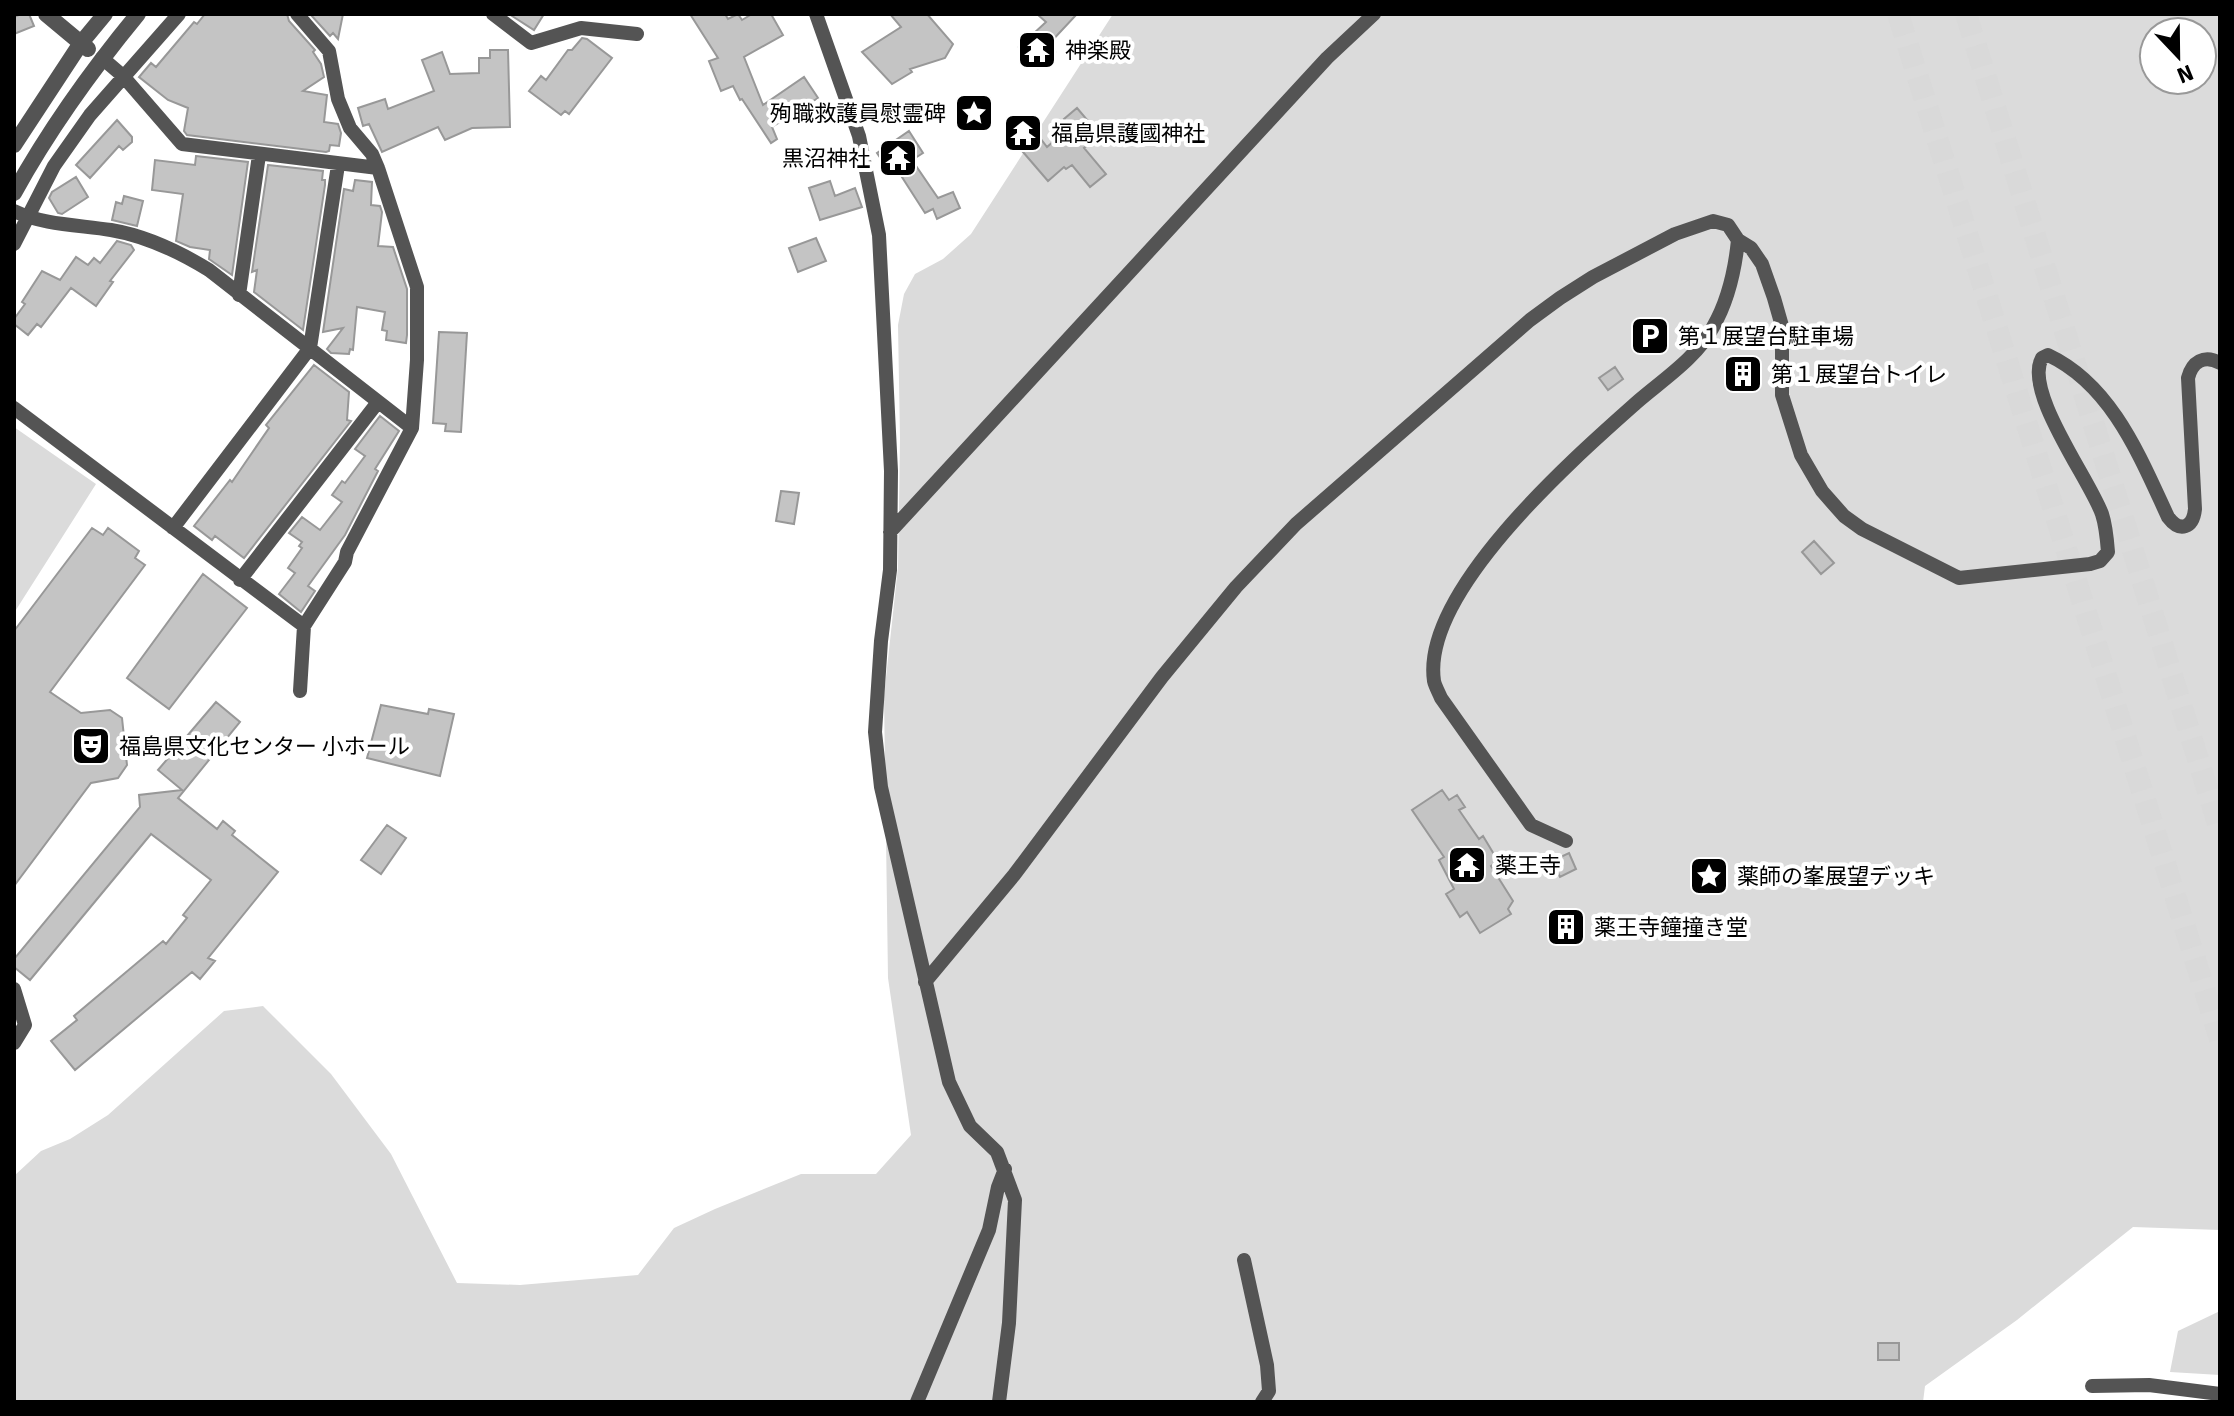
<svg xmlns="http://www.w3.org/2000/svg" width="2234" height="1416" font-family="Signika,'Noto Sans JP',sans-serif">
	<rect width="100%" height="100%" fill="#fff"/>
	<path fill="#dbdbdb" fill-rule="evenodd" d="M1113,14H2220V1230L2133,1227L2017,1320L1925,1386L1923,1402H14V1176L41,1151L70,1139L108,1115L224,1011L263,1006L331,1074L391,1154L457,1283L520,1285L638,1275L674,1228L715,1209L801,1174H876L911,1135L888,978L884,696L898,567L900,439L898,325L904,294L915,274L943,259L971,234ZM2154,32H2202V80H2154Z
		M14,427L96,484L14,613Z
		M2220,1311V1375L2170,1372L2178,1331Z"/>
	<path fill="#c4c4c4" stroke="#989898" stroke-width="2" d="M21,14H29L34,26L14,34V17Z
		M205,14H287L289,21L315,50L313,52L321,64L324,77L303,91L327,95L324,122L338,124L341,133L339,146L330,145L329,151L326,152L187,135L184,131L188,108L168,100L139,77L151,63L156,67L194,22L197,24Z
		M310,14H343L338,39L333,33L330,36Z
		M509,14H544L534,30Z
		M690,14H725L728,19L738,14L742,20L752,14H771L783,35L744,57L763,105L804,77L818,98L772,127L777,139L771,143L742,99L740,100L733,86L721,91L709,61L718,58Z
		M890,14H927L953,44L945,58L910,69L912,72L892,84L862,52L901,27Z
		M1037,14H1077L1048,45L1055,52L1038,68L1019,47L1046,22Z
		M582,38L587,39L612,58L569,114L565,111L561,115L529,91L541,76L546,80L568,50H572Z
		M490,50H508L510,127L472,128L445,140L438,127L382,152L369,124L363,126L358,108L385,99L388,109L434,91L422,60L442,52L450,74L479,73V58H490Z
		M1077,108L1100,135L1084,148L1106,174L1090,187L1072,165L1066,169L1064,167L1048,181L1023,152L1040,138L1047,147L1070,127L1064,119Z
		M117,120L132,137V142L123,150L119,146L90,178L76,165Z
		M909,131L923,153L912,160L938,198L953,192L960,208L937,219L933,209L925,213L898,171L892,175L877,153Z
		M196,156L248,162L232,275L209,259L210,250L190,247L176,241L183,194L152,190L155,160L195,165Z
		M268,165L323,171L322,180H325V185L303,330L254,292L257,270L252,272Z
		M76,177L88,197L62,214L58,213L49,198L52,192Z
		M355,180L372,182L371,205L380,206L382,212L378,246L393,247L407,289V335L406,343L386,340L387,331L382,330L385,312L357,307L353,350L350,349L349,354L331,353L327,349L343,328L323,332L344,189L353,191Z
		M830,181L835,196L855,188L862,207L820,220L809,188Z
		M124,196L143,201L137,226L112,220L116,202L122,204Z
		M816,238L826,261L798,272L789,248Z
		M117,241L131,245L134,250L110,281L113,282L96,306L71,288L41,327L37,324L28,335L14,324V319L25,304L22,302L42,271L60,280L76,257L88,265L94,258L100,263Z
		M439,332L467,333L461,432L445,431L446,424L433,423Z
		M314,365L349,392L347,420L351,421L244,558L215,536L212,540L194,526L230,480L232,482L269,428L266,425Z
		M1615,367L1623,379L1608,390L1599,378Z
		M380,416L399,431L375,469L378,471L345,535L308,586L315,591L301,612L279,594L295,573L288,568L302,548L299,546L302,542L289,533L302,517L320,530L342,502L332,495L342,481L345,483L365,456L355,449Z
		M781,491L799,493L794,524L776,521Z
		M92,528L103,535L108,528L139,551L135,558L145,565L50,692L81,713L110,710L122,718L127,765L118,778L91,783L14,886V631Z
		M1814,541L1834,563L1821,574L1802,552Z
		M203,574L247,608L169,709L127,678Z
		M216,702L240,722L178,798L217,829L223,821L235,831L232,835L278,872L208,958L215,961L200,979L192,972L75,1070L51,1041L77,1020L74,1016L163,941L166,944L187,918L183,915L211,880L151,834L30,980L14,967V959L140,807L139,795L182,790L158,770Z
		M381,705L428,714L429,709L454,714L440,776L367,758Z
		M1442,790L1449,800L1457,795L1465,807L1459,810L1479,839L1483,836L1498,861L1491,866L1513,901L1508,909L1511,914L1480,933L1467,912L1460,917L1446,894L1454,889L1439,860L1444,857L1412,810Z
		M387,825L406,838L381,874L361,860Z
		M1569,853L1576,869L1560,877L1552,861Z
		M1568,912L1580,929L1566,939L1553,924Z
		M1878,1343H1899V1360H1878Z"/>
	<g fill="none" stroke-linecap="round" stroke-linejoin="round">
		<path stroke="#d9d9d9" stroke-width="22" stroke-dasharray="22 11" stroke-linecap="butt" d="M1898,14L2220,1039
			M1966,14L2220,830"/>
		<path stroke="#545454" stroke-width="14" d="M297,14L329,51L338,99L350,128L372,154L378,168L417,287V360L412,428L347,552L345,562L304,626L300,691
			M493,14L531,43L581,28L637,34
			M816,14L859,136L879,235L891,471L890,570L881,641L875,732L881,787L949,1082L970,1126L997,1152L1015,1200L1009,1323L999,1402
			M102,58L123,76L182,144L378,168
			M14,211C43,225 80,225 111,230C147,236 178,251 209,270L412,428
			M14,244L54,166L90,115L179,14
			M239,295L259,155
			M14,408L304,626
			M173,528L310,348L338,165
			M890,532L1327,58L1374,14
			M240,580L378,402
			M1566,841L1531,825L1441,698C1439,693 1435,686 1434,681C1421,592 1574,458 1636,403C1661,381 1697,358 1713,327C1728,301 1735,270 1738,240
			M925,982L1014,875L1162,677L1236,587L1296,524L1530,320L1560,298L1593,277L1675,234L1713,221L1728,225L1738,240L1751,248L1762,264L1774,298L1782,326V395L1801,455L1822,491L1844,516L1862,529L1959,578L2090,564L2100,561L2108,552C2107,539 2106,526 2102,514C2090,480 2023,391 2042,358L2048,355C2112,385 2140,457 2168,517C2180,533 2193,528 2195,509L2188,378C2192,362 2204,354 2220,363
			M14,989L25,1025L14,1043
			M1244,1260L1267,1365L1269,1391L1262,1402
			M2092,1386L2149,1385L2220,1394
			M917,1402L989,1230L998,1187L1005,1169"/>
		<path stroke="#545454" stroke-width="16" d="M46,14L88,49
			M14,145L81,43L105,14
			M14,193C50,128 91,71 138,14"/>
	</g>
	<defs>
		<symbol id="temple-square" viewBox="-11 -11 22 22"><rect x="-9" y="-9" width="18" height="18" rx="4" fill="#000" stroke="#fff"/><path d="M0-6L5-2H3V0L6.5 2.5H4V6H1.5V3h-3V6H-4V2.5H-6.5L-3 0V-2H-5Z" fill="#fff"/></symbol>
		<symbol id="sight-square" viewBox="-11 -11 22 22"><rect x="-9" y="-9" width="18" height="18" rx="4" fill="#000" stroke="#fff"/><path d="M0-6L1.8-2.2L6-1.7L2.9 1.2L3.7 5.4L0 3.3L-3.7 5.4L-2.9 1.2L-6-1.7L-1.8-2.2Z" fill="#fff"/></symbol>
		<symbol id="parking-square" viewBox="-11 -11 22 22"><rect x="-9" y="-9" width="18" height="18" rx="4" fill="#000" stroke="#fff"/><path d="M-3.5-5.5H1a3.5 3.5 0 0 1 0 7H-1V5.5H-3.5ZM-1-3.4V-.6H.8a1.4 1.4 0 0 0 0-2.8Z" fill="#fff"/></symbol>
		<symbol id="building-square" viewBox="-11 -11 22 22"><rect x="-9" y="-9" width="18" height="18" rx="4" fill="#000" stroke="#fff"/><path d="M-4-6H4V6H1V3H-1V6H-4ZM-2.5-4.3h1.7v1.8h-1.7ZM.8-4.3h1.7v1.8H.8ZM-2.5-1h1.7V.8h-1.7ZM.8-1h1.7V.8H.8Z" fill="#fff"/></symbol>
		<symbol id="theatre-square" viewBox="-11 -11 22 22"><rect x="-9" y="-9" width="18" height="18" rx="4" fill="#000" stroke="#fff"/><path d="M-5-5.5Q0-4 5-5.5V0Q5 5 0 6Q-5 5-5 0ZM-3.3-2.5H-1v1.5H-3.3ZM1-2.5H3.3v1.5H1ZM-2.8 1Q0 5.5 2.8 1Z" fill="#fff"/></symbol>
	</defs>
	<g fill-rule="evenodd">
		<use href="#temple-square" x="1015" y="28" width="44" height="44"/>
		<use href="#sight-square" x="952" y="91" width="44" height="44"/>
		<use href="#temple-square" x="1001" y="111" width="44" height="44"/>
		<use href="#temple-square" x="876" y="136" width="44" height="44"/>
		<use href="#parking-square" x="1628" y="314" width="44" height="44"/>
		<use href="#building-square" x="1721" y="352" width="44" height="44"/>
		<use href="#theatre-square" x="69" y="724" width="44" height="44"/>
		<use href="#temple-square" x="1445" y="843" width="44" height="44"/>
		<use href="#sight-square" x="1687" y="854" width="44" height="44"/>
		<use href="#building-square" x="1544" y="905" width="44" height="44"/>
	</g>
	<g text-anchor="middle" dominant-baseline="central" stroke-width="8" stroke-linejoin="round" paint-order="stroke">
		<g font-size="22" fill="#000" stroke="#fff" text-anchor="start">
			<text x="1065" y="50">神楽殿</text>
			<text x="946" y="113" text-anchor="end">殉職救護員慰霊碑</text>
			<text x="1051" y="133">福島県護國神社</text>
			<text x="870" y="158" text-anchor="end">黒沼神社</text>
			<text x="1678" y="336">第１展望台駐車場</text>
			<text x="1771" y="374">第１展望台トイレ</text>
			<text x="119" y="746">福島県文化センター 小ホール</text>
			<text x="1495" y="865">薬王寺</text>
			<text x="1737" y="876">薬師の峯展望デッキ</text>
			<text x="1594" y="927">薬王寺鐘撞き堂</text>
		</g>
	</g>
	<rect width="2234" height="1416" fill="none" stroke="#000000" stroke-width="32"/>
	<g transform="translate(2178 56) rotate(158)"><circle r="38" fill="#ffffff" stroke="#999999" stroke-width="2"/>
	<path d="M0-6L14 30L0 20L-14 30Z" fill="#000000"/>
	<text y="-12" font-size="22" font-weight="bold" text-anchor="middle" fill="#000000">N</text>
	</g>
</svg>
